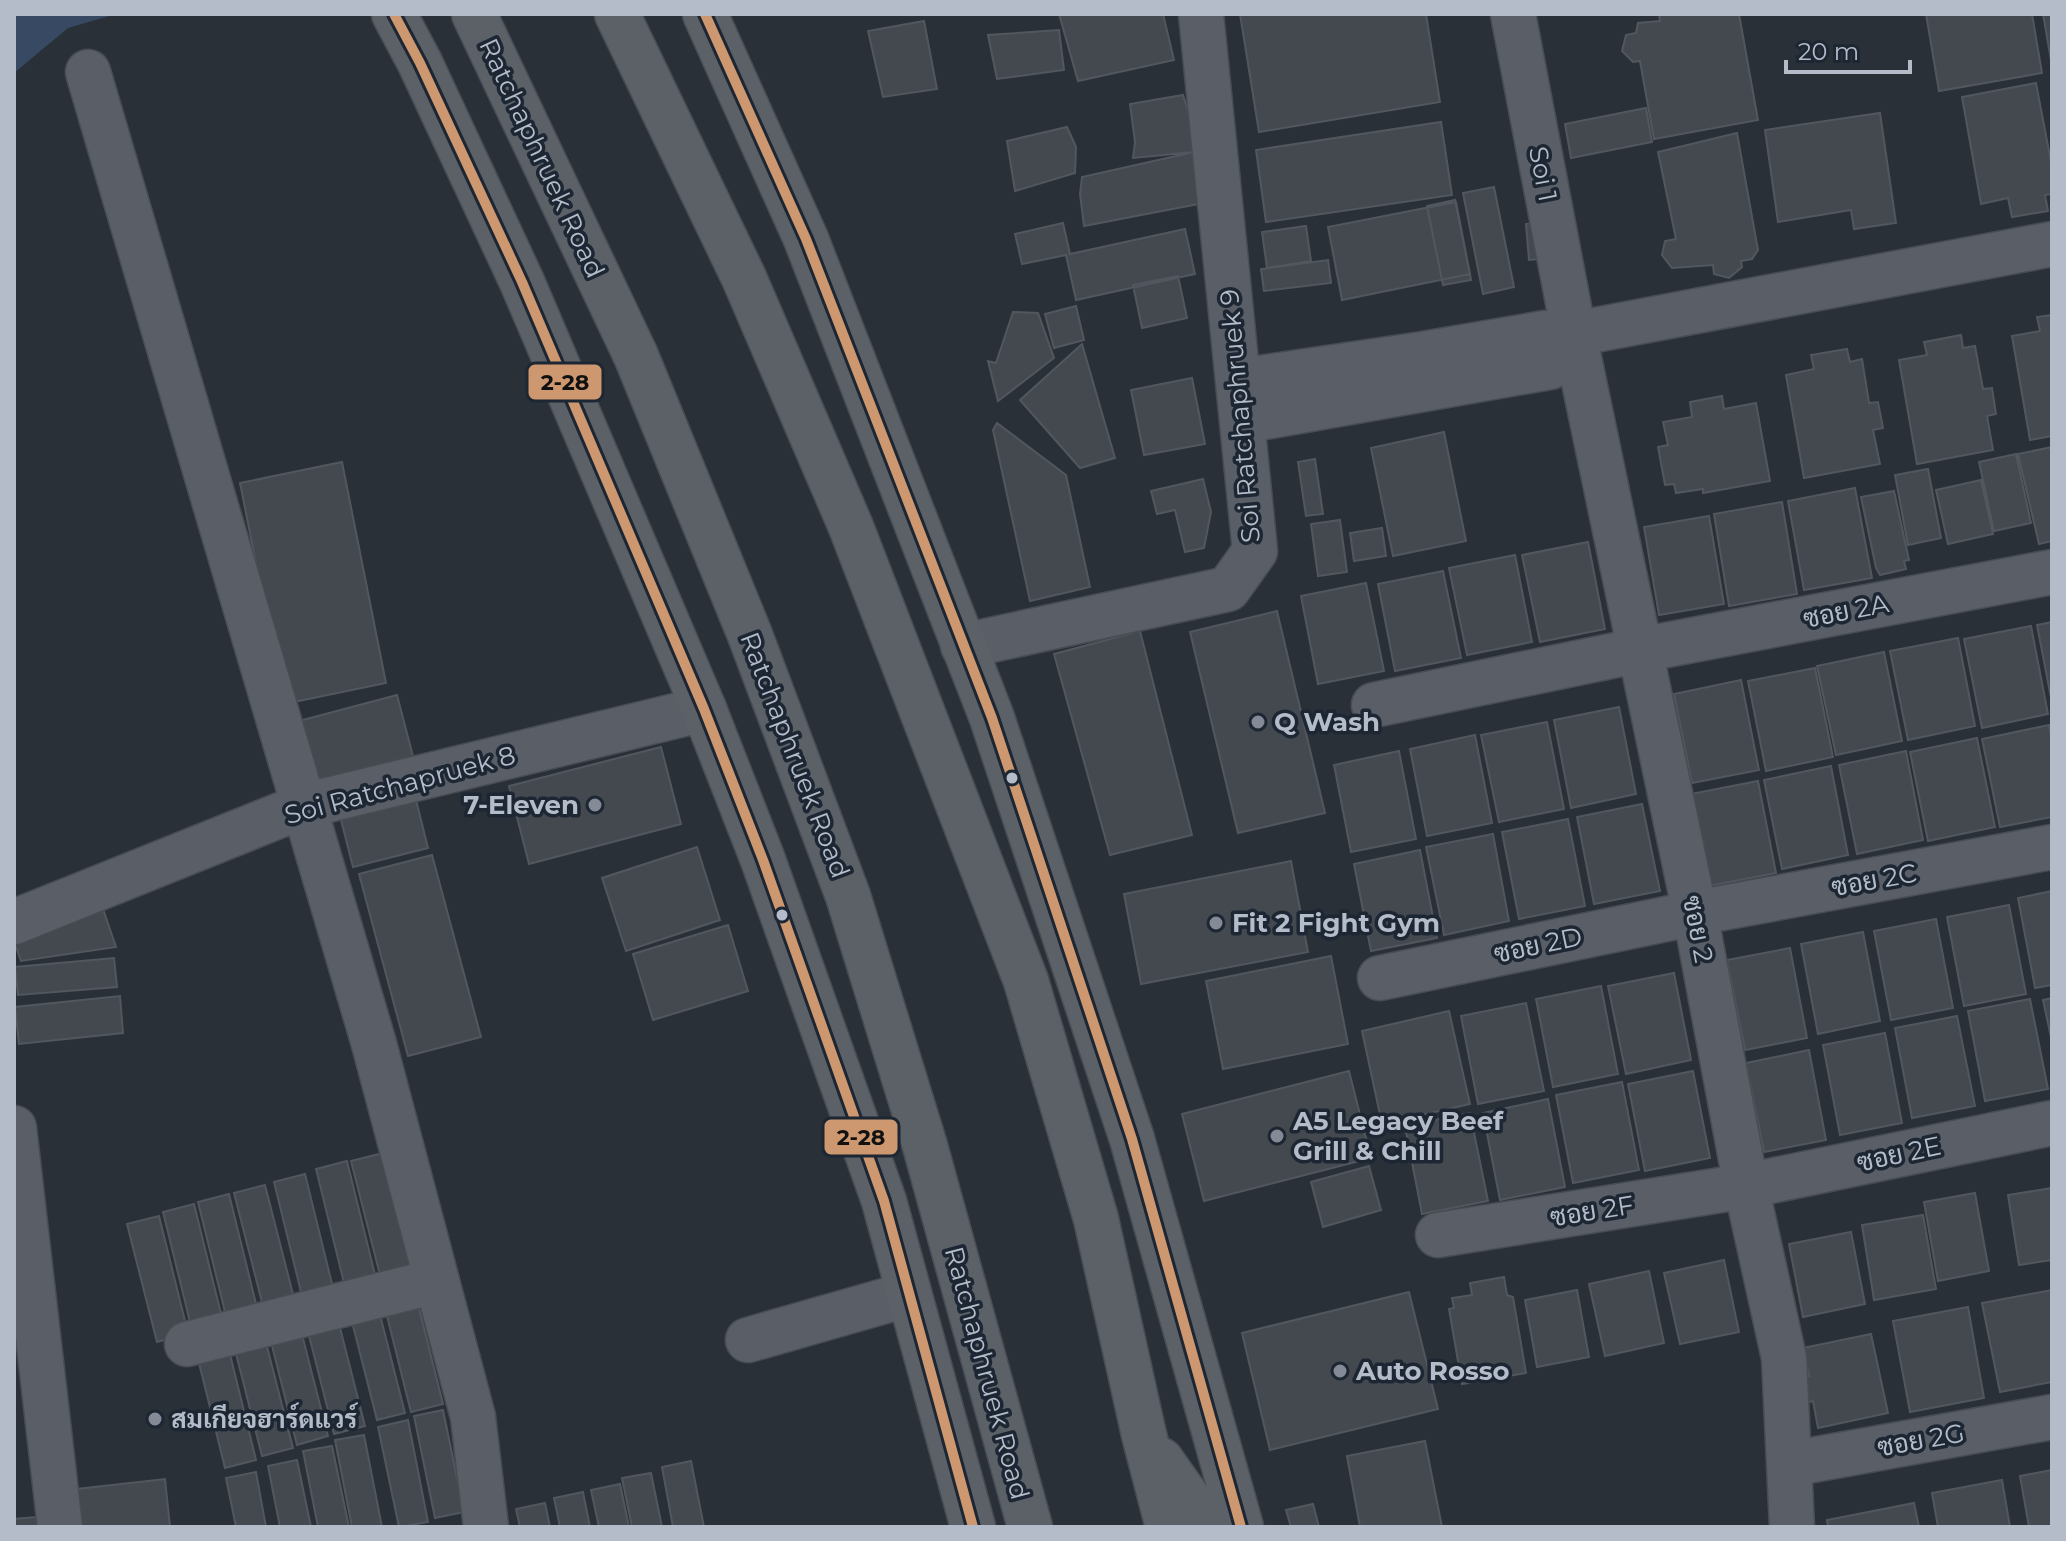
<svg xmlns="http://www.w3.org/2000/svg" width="2066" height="1541" font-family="Montserrat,Sarabun,sans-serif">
	<rect width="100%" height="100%" fill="#2a3038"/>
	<path fill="#384963" d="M14,14H116L68,28L14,73Z"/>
	<path fill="#444950" stroke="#52575f" stroke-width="2" d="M1059,14H1163L1174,60L1078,81Z
		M1240,14H1426L1440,102L1259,132Z
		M1659,14H1739L1758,120L1654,139L1640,61L1633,62L1622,51L1626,35L1636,33L1638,23L1660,21Z
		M1926,14H2032L2042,73L1939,91Z
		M2043,14H2052V66Z
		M924,21L937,89L883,97L868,31Z
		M1059,30L1064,70L997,79L988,35Z
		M2036,83L2052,167V194L2045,195L2048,211L2012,217L2008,198L1981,204L1962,97Z
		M1183,95L1190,117L1194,152L1133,158L1135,142L1130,104Z
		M1646,108L1652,142L1571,158L1565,124Z
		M1880,113L1896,223L1854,229L1851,210L1778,222L1765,130Z
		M1441,122L1452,195L1266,222L1256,150Z
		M1067,127L1076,147L1075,173L1015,191L1007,141Z
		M1737,133L1758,250L1752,259L1741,261L1742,267L1729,278L1714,274L1713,265L1672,268L1662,255L1665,241L1676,239L1658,152Z
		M1194,152L1204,203L1084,226L1080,194L1082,177Z
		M1494,187L1514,287L1483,294L1463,193Z
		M1455,200L1471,280L1443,285L1427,206Z
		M1456,202L1470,274L1342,300L1328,227Z
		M1550,221L1553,258L1529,260L1526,224Z
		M1063,223L1070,254L1185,229L1195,274L1076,300L1066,255L1022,264L1015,234Z
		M1306,226L1311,261L1267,268L1262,232Z
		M1328,260L1331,283L1264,291L1261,269Z
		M1178,276L1187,318L1142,328L1133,285Z
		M1076,306L1084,340L1054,348L1045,314Z
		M1013,312L1038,313L1054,358L998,401L988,361L996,363Z
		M2052,315V436L2030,440L2012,336L2040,331L2037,317Z
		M1961,335L1963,348L1975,346L1983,389L1992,388L1996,414L1987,416L1993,450L1917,464L1899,360L1927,355L1924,342Z
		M1082,344L1115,458L1080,468L1020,400Z
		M1847,349L1850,362L1862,359L1869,403L1878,402L1883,428L1873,430L1880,464L1804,478L1786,375L1814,369L1811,355Z
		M1192,378L1205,444L1144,455L1131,390Z
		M1722,396L1724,409L1756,403L1770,481L1703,493V489L1676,493L1674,484L1665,485L1658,447L1668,445L1663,422L1692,417L1690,402Z
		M997,423L1066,475L1090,587L1030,601L993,430Z
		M1444,432L1466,541L1393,556L1371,448Z
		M2052,447V541L2039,544L2018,454Z
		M2016,454L2031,523L1994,531L1979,462Z
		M1315,459L1323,514L1306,516L1298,462Z
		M342,462L386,683L284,704L240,483Z
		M1928,469L1941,538L1908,545L1895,475Z
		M1203,479L1211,512L1204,548L1185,552L1175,510L1157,514L1151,491Z
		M1981,480L1993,534L1948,544L1936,490Z
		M1855,488L1872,578L1804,590L1788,501Z
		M1894,491L1909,560L1904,561L1906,569L1880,575L1876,568L1861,497Z
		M1782,502L1797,594L1729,606L1714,514Z
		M1709,516L1724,604L1659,615L1644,527Z
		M1340,520L1347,572L1318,576L1311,524Z
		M1382,528L1386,556L1354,561L1350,533Z
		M1588,542L1605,629L1540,642L1522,555Z
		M1515,555L1532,642L1467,655L1449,568Z
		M1443,571L1461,658L1395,671L1378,584Z
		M1366,583L1384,671L1318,684L1301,596Z
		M1277,611L1325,813L1238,833L1190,632Z
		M2052,622V703L2037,625Z
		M2031,626L2048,714L1982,728L1964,639Z
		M1140,631L1192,835L1110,855L1054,654Z
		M1958,638L1975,726L1908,740L1890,651Z
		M1884,652L1902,741L1836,755L1817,666Z
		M1815,668L1833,757L1766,771L1748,681Z
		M1741,680L1759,770L1692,783L1674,694Z
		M397,695L414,760L316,785L299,721Z
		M1619,707L1636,794L1571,808L1554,720Z
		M1547,722L1564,809L1499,822L1481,735Z
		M2049,725L2052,740V817L2000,827L1982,739Z
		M1475,735L1492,823L1427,836L1410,749Z
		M1977,738L1995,827L1928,841L1910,752Z
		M661,747L681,824L529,864L509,786Z
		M1399,751L1416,839L1351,852L1334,765Z
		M1906,751L1923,840L1857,854L1839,765Z
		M1831,766L1848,855L1782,869L1764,780Z
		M1758,781L1776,873L1709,886L1691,794Z
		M416,800L428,848L353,867L341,820Z
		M1642,804L1660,891L1594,904L1577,817Z
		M1568,819L1585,906L1519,919L1502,832Z
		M1493,834L1509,921L1444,935L1426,847Z
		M697,847L720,920L626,951L602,878Z
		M1420,850L1437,938L1371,951L1354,864Z
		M432,855L481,1037L408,1056L359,874Z
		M1291,861L1308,952L1141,984L1124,894Z
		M2052,891V985L2035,988L2018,898Z
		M101,903L116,947L21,961L14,941Z
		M2009,905L2026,994L1964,1006L1947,917Z
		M1936,919L1953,1008L1891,1020L1874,931Z
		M728,925L748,991L653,1020L633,954Z
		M1863,932L1880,1021L1818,1034L1801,944Z
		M1790,948L1807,1038L1745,1050L1727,960Z
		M1331,956L1348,1044L1223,1069L1206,981Z
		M114,958L117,987L18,995L15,967Z
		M1674,973L1691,1060L1626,1074L1608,986Z
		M1601,986L1618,1074L1553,1087L1536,999Z
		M120,996L123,1033L19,1044L15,1007Z
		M2052,998V1042L2043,1000Z
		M2030,999L2048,1089L1985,1101L1968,1011Z
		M1526,1003L1544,1091L1478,1104L1461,1016Z
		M1449,1011L1470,1104L1382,1124L1362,1031Z
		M1957,1016L1975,1106L1912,1118L1895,1028Z
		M1885,1033L1902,1123L1840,1135L1823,1045Z
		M1809,1050L1826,1140L1764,1152L1746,1063Z
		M1349,1071L1371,1158L1204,1201L1182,1114Z
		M1693,1071L1710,1158L1645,1171L1628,1084Z
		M1622,1082L1639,1170L1573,1183L1556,1095Z
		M1548,1099L1565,1187L1500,1200L1483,1113Z
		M1470,1113L1488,1201L1422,1214L1405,1126Z
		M383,1153L412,1270L381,1279L351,1161Z
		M347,1161L376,1279L345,1287L316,1169Z
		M1369,1166L1381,1210L1323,1227L1311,1182Z
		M305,1174L334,1292L303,1300L274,1182Z
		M265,1185L295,1302L264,1310L234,1193Z
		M2052,1188V1260L2019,1265L2008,1195Z
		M1975,1193L1989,1271L1938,1281L1924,1202Z
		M229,1194L258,1312L227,1320L198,1202Z
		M194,1204L223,1322L192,1330L163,1212Z
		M1923,1215L1936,1289L1874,1300L1862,1225Z
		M159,1216L188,1333L157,1342L127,1224Z
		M1851,1232L1865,1304L1803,1317L1789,1244Z
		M1724,1260L1739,1332L1680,1344L1664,1273Z
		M1649,1271L1664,1343L1605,1356L1589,1284Z
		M1504,1277L1507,1295L1513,1297L1526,1373L1462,1384L1449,1309L1454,1308L1452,1298L1472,1295L1470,1283Z
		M1577,1290L1589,1357L1537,1367L1525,1300Z
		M2052,1290V1382L2000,1392L1982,1303Z
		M415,1292L443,1404L411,1412L383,1300Z
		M1409,1292L1438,1409L1270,1450L1242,1333Z
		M377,1303L405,1413L377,1420L349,1310Z
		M1968,1307L1984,1398L1910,1412L1893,1321Z
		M335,1308L365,1426L334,1434L304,1316Z
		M298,1319L328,1436L297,1445L267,1326Z
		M263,1331L293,1448L262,1456L232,1338Z
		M1871,1334L1888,1413L1818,1428L1813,1401L1802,1404L1796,1378L1809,1376L1803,1348Z
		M227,1342L256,1460L225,1468L196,1351Z
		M443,1410L464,1512L435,1518L414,1416Z
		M408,1420L428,1522L399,1527L378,1427Z
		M364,1435L382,1527H352L335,1440Z
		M1425,1441L1442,1527H1360L1347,1456Z
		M332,1446L349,1527H318L303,1451Z
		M297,1460L311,1527H280L268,1466Z
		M691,1461L704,1527H673L662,1467Z
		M2052,1470V1527H2029L2020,1476Z
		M256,1472L266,1527H236L226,1478Z
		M651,1473L662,1527H632L622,1478Z
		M165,1479L170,1527H72L68,1490Z
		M2002,1480L2010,1527H1938L1932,1493Z
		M620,1484L629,1527H599L591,1490Z
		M583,1492L590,1527H560L554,1498Z
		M545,1503L550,1527H520L516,1509Z
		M1914,1503L1919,1527H1828L1827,1520Z
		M1313,1504L1319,1527H1291L1286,1510Z
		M49,1516L50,1527H14V1519Z"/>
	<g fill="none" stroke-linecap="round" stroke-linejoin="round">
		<defs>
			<path id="minor" d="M1513,14L1574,334L1695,913L1746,1186L1784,1358L1792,1527
				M88,72L374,1044L473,1417L486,1527
				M1239,381L1423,354L1545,333L1574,334L2052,244
				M1242,421L1550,367L1574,334
				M963,646L1228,589L1255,551L1201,14
				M1374,705L1640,650L2052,572
				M14,922L303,806L704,709
				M1380,978L1695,913L2052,847
				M14,1128L60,1527
				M1438,1235L1746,1186L2052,1123
				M748,1340L909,1294
				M187,1344L436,1281
				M1790,1464L2052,1417"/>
			<path id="major" d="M394,14L420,63L522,282L704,709L763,860L884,1201L973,1527
				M474,14L636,356L750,635L848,896L925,1146L1030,1527
				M617,14L744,278L851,527L1026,981L1096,1219L1144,1435L1168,1527
				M705,14L806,239L992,718L1132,1139L1241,1527
				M1161,1460L1199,1514L1203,1527"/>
		</defs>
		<use href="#minor" stroke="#484c53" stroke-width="47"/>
		<use href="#major" stroke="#484c55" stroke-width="47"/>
		<use href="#minor" stroke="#5a5e66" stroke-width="44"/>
		<use href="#major" stroke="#5c6168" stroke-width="44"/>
		<defs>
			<path id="bus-1" d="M394,14L420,63L522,282L704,709L763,860L884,1201L973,1527
				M705,14L806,239L992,718L1132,1139L1241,1527"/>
		</defs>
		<use href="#bus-1" stroke="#1d2633" stroke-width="16"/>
		<use href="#bus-1" stroke="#cd976f" stroke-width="10"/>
	</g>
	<g fill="#848b96" stroke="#1d2633" stroke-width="3">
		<circle cx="1258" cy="722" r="8"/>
		<circle cx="595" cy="805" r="8"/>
		<circle cx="1216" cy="923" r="8"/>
		<circle cx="1277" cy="1136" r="8"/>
		<circle cx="1340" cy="1371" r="8"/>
		<circle cx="155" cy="1419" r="8"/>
	</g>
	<g fill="#b4bcc9" stroke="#1d2633" stroke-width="3">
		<circle cx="1012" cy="778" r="7"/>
		<circle cx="782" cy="915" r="7"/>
	</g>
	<g text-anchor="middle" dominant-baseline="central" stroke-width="7" stroke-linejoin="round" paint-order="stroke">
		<g font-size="26" fill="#b4bcc9" stroke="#1d2633">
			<text transform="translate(542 158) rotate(65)">Ratchaphruek Road</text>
			<text transform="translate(1543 174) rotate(79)">Soi 1</text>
			<text transform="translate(1240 416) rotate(-95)">Soi Ratchaphruek 9</text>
			<text transform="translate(1846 611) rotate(-11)">ซอย 2A</text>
			<text transform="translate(795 755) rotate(69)">Ratchaphruek Road</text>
			<text transform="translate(400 785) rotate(-15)">Soi Ratchapruek 8</text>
			<text transform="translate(1874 880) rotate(-10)">ซอย 2C</text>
			<text transform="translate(1698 929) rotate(79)">ซอย 2</text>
			<text transform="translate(1538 945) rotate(-12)">ซอย 2D</text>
			<text transform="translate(1899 1154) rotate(-12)">ซอย 2E</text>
			<text transform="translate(1592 1211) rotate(-9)">ซอย 2F</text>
			<text transform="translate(987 1373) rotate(75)">Ratchaphruek Road</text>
			<text transform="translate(1921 1440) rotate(-10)">ซอย 2G</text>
		</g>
		<g font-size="26" font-weight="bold" fill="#b4bcc9" stroke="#1d2633" text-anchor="start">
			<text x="1274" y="722">Q Wash</text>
			<text x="579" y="805" text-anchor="end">7-Eleven</text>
			<text x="1232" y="923">Fit 2 Fight Gym</text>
			<text x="1293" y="1121">A5 Legacy Beef<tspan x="1293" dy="30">Grill &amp; Chill</tspan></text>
			<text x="1356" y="1371">Auto Rosso</text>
			<text x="171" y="1419">สมเกียจฮาร์ดแวร์</text>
		</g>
	</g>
	<g stroke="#1d2633" stroke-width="3">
		<rect x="527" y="363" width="76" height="38" rx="8" fill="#cd976f"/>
		<rect x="823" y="1118" width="76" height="38" rx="8" fill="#cd976f"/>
	</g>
	<g font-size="22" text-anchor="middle" font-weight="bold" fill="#111">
		<text x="565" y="390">2-28</text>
		<text x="861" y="1145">2-28</text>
	</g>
	<rect width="2066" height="1541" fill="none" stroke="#b4bcc9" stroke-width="32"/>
	<path d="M1786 60v12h124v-12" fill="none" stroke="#b4bcc9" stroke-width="4"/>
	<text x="1798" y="60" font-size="24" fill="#b4bcc9" stroke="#1d2633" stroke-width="6" paint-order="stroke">20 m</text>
</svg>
